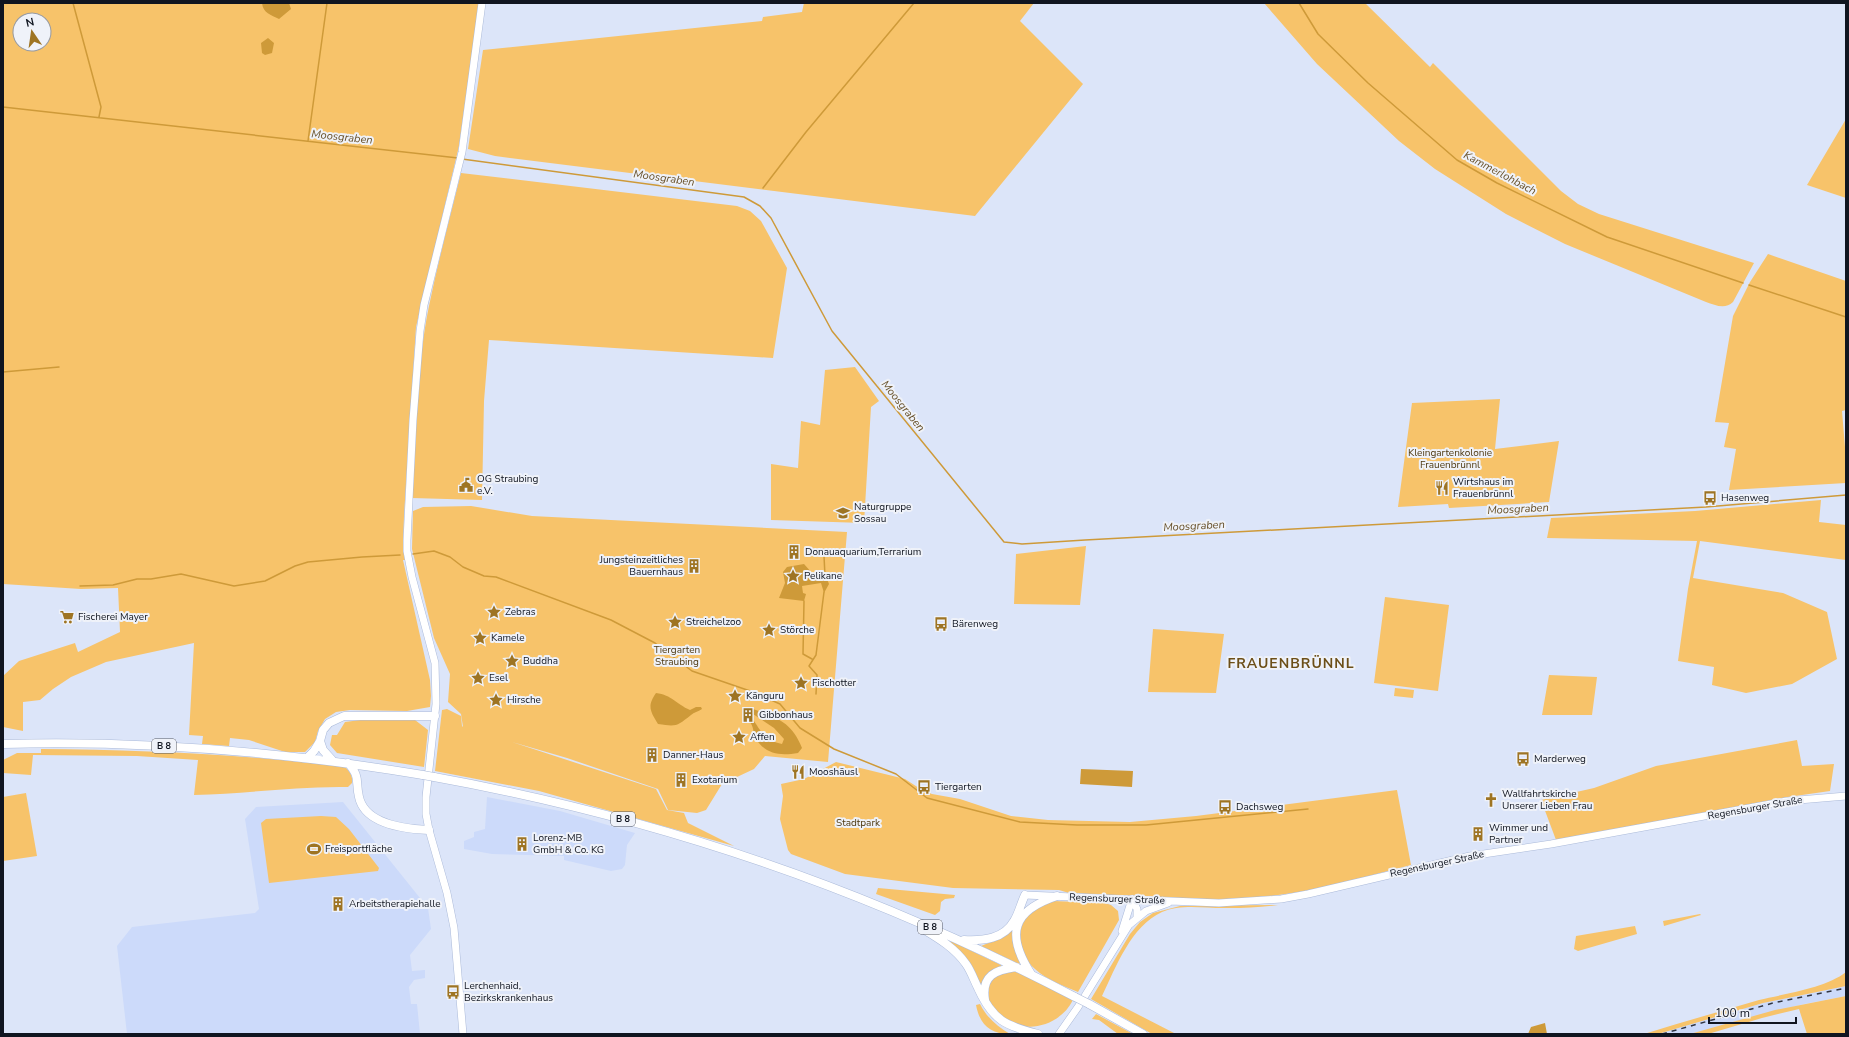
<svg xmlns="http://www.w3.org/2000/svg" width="1849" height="1037" font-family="'Nunito Sans',sans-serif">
	<rect width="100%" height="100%" fill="#dce5f9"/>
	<path fill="#ccdafa" d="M487,797L560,811L635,833L627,845L625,865L622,869L611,871L564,860V856L492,854L464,849V841L474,837V832L485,829Z
		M343,802L428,908L431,929L410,955L412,971L425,970V978L414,980L409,987L411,1004H417L420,1034H127L117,946L132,927L255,913L259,909L245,819L256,807Z
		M1846,986V996L1804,1004L1690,1034H1658L1763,1003Z"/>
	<path fill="#f7c36a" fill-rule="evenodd" d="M3,3H479L459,146L416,327L404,516L403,547L405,560H403L430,680L431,696L430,707L407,711L350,710L336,712L325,719L318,731L315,742L305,752H285L249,740L230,738L229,746L202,744L203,736L189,735L194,643L106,662L71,677L53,689L40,700L23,702V731L3,727V676L19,661L75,643L78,652L120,632L118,588L81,589L3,584ZM20,20H44V44H20Z
		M804,3H1034L1020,21L1083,84L975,216L495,156L468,149L483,50L762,21L763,17L802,12Z
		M1264,3H1365L1430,67L1433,63L1561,191L1578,204L1599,214L1754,263L1733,302C1725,310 1715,305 1706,302L1565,244L1506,214L1435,169L1399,141L1317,64Z
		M1846,119V198L1807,185Z
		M461,173L737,206L750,211L761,221L787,268L773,358L489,340L484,401L482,500L412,498C416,434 416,369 429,306C438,262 450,217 461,173Z
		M1768,254L1846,281V410L1842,411L1846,459V483L1729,490L1736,449L1724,447L1729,423L1715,422L1733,316L1750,282Z
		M855,367L879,401L871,407L864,523L771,520V464L798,468L801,421L820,425L825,370Z
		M1500,399L1495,449L1559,441L1549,502L1449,508L1448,504L1398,507L1412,403Z
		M1821,500L1819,522L1846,525V560L1700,541L1693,578L1783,593L1827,612L1837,659L1792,684L1746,693L1712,685L1714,667L1678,661L1688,589L1697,541L1547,538L1551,518L1695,511Z
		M471,506L532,516L847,532L828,762L765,756L754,769L722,784L706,810L697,813L668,810L658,789L567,758L512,742L656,789L667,810L684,813L688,823L734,846L539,791L435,771L442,710L447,709L461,716L462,726L463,727L461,714L448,702L450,674L434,638L412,549L413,511L423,507Z
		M1086,546L1080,605L1014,604L1016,554Z
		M1385,597L1449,605L1438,691L1374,683Z
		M1153,629L1224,634L1216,693L1148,692Z
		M1549,675L1597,677L1592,715H1542Z
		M1395,688L1414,690L1413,698L1394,696Z
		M368,719L415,720L428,730L424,767L337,753L330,745L332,735H337L345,722Z
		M1797,740L1802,766L1834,764L1830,791L1788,797L1556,840L1541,800L1594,788L1656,766Z
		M41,749C143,750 244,754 345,767C350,772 353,776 352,783L348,787C296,786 245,794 194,795L198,760L137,756L33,755L31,775L3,773V760L17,753H41Z
		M836,762L905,779L922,790L932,794L960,799L1011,816L1048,820L1130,822L1196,816L1397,790L1411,865C1367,876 1323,890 1278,895C1210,904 1138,896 1069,893L1059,890L953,888L845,874L791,854L788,850L780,819L783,796L781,784L804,779Z
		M26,793L37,856L3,861V797Z
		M321,816L336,817L349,829L379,868L378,871L269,883L261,823L266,819Z
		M878,888L955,895L954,898L945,899L941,902L940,911L935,915L876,894Z
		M1053,901L1105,903L1111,905L1118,911L1119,920L1078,992C1064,986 1047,980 1035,969C1015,952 1014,920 1038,907C1043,904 1048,903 1053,901Z
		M1278,905C1262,907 1245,908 1229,908C1208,909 1182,903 1162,912C1131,926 1116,967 1102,996L1176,1034H1152L1091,999L1130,934L1140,922L1153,913L1180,906Z
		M1700,914L1701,915L1664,926L1663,921Z
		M1635,926L1637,934L1578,951L1574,949L1576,936Z
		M1012,930L1014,948L1020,963L1019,964L981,946L996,940Z
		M951,941L1001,965V966L980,985L950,942Z
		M1013,971L1027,976L1073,1000C1058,1030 1015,1037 994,1009C992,1006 989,1002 988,999C987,994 988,988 988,983L997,974Z
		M1846,972V986L1763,1003L1658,1034H1644C1683,1022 1721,1011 1759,1000C1784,994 1826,988 1846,972Z
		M1846,996V1034H1807L1799,1009L1762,1018L1708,1034H1690L1775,1010Z
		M980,1004C987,1018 997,1026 1010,1034C990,1034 980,1025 976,1005Z
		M1096,1014L1133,1034H1118L1099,1020L1092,1019Z"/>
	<path fill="#ce9a39" d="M262,3H289L291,9L279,19C271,15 263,13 262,3Z
		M268,38L274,43L272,53L265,55L262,53L261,43Z
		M804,564L812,573L814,579H820L825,574L829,584L824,593L821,583L802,586L803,593L806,594L804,601L779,598L785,583L783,572L787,567Z
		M656,693C672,695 676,704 690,710L696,707H701L702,709C698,712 694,712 691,715C677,726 677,727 658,724C650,711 647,706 656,693Z
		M753,709C777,717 792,723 802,748L798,753C781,756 766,755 756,739C753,733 754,726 749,721L752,719C756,723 757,726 760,730C764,739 773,742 782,744L784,739L774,728L753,714Z
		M1081,769L1133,771L1132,787L1080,784Z
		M1545,1023L1547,1034H1528L1531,1027Z"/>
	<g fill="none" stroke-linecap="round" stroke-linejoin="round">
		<path stroke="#ce9a39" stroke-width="1.5" d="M73,3L101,107L99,117
			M1299,3L1318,34L1368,83L1457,160L1497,183L1607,237L1743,283
			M3,107L458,158
			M308,141L327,3
			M462,159L744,197L760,206L771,218L832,331L1004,542L1022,544L1085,540L1706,507L1846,495
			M763,188L806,132L914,3
			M1749,285L1846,317
			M3,372L59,367
			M413,554L434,551L450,557L463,567L484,576L496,577L611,620L655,643L692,671L753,692L780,704L800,728L834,749L896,774L927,798L1020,822L1077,825H1146L1308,809
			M824,556L825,576
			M80,586L113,585L137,579H151L181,574L234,586L265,581L295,566L308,562L362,557L400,555
			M804,601L803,654L812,659
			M816,694L817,675L809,666L816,655L824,592"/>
		<defs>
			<path id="minor" d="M1025,895L1219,903L1281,899L1308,894L1470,856L1551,844L1787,801L1846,796
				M1132,899L1137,909V917
				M1122,931L1132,899
				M463,1034L454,928L447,893L429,830L426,814V797L436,704L435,663L412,577L407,551V540L413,420L420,331L424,305L462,152L482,3
				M1059,1034L1078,1007L1129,925L1146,911L1168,903"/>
			<path id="major" d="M320,741L323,750L332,760
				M3,744C144,740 284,752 423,775
				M307,758L314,751L320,741L323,730L329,723L344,716H435
				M348,763C361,778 355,780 359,797C365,825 406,829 429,830
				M434,777C661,818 870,890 1075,997
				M923,929C938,938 955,948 966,964C971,971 974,980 978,988C993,1021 1006,1026 1038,1034
				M964,940C983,941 1004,939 1014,921C1019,913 1021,903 1025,895
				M1031,974C1006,935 1011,911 1057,896
				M985,1000C981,975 996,970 1016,967
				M1089,1004L1143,1034"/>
		</defs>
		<use href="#minor" stroke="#abbad9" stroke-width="8"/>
		<use href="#major" stroke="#abbad9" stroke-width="9"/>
		<use href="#minor" stroke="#fff" stroke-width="7"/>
		<use href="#major" stroke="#fff" stroke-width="8"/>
		<path stroke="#313643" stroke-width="1.5" stroke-dasharray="5 5" stroke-linecap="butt" d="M1662,1034L1773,1003L1846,988"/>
		<defs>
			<path id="major-bridge" d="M423,775L434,777
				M1075,997L1089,1004"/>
		</defs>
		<use href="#major-bridge" stroke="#abbad9" stroke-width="9" stroke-linecap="butt"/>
		<use href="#major-bridge" stroke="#fff" stroke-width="8"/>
	</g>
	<defs>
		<symbol id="civic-bare" viewBox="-9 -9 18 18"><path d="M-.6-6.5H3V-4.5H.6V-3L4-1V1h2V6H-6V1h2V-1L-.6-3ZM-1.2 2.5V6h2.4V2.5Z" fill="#9e7423" stroke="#eff2f9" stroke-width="2.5" paint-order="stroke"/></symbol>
		<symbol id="restaurant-bare" viewBox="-9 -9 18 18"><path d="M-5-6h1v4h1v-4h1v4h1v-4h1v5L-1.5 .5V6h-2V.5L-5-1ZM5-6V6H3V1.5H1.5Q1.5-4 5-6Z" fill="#9e7423" stroke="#eff2f9" stroke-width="2.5" paint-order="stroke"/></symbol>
		<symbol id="bus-bare" viewBox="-9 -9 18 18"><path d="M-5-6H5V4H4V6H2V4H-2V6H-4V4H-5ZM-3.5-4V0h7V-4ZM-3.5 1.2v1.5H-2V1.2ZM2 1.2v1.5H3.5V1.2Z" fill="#9e7423" stroke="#eff2f9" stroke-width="2.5" paint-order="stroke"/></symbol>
		<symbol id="school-bare" viewBox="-9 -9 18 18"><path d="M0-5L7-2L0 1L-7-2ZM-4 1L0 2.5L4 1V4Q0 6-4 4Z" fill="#9e7423" stroke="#eff2f9" stroke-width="2.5" paint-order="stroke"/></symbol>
		<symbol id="building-bare" viewBox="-9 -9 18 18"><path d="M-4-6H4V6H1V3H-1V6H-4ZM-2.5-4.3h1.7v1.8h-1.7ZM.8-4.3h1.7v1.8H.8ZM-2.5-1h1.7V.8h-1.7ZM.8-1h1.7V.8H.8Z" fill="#9e7423" stroke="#eff2f9" stroke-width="2.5" paint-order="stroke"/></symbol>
		<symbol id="sight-bare" viewBox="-9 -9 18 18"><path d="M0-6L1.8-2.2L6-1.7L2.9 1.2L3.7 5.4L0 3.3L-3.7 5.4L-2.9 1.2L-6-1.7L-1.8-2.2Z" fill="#9e7423" stroke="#eff2f9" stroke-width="2.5" paint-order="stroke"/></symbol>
		<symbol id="supermarket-bare" viewBox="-9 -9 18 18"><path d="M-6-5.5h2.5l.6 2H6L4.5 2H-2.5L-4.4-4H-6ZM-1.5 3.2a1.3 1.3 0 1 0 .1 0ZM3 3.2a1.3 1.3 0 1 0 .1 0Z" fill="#9e7423" stroke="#eff2f9" stroke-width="2.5" paint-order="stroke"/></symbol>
		<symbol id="church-bare" viewBox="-9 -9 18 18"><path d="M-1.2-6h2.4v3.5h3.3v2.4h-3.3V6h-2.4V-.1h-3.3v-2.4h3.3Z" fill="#9e7423" stroke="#eff2f9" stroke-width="2.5" paint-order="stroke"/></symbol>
		<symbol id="stadium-bare" viewBox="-9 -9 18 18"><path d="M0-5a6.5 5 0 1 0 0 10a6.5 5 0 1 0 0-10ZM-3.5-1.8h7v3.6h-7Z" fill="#9e7423" stroke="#eff2f9" stroke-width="2.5" paint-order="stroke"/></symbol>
	</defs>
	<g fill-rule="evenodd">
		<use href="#civic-bare" x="456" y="475" width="20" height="20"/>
		<use href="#restaurant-bare" x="1432" y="478" width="20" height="20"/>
		<use href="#bus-bare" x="1700" y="488" width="20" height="20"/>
		<use href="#school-bare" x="833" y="503" width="20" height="20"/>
		<use href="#building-bare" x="784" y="542" width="20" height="20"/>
		<use href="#building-bare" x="684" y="556" width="20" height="20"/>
		<use href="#sight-bare" x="783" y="566" width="20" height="20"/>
		<use href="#sight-bare" x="484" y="602" width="20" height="20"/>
		<use href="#supermarket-bare" x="57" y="607" width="20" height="20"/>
		<use href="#sight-bare" x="665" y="612" width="20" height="20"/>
		<use href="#bus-bare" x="931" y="614" width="20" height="20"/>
		<use href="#sight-bare" x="759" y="620" width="20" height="20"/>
		<use href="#sight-bare" x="470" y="628" width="20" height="20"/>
		<use href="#sight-bare" x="502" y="651" width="20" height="20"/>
		<use href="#sight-bare" x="468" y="668" width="20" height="20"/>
		<use href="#sight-bare" x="791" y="673" width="20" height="20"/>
		<use href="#sight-bare" x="725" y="686" width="20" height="20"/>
		<use href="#sight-bare" x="486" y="690" width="20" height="20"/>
		<use href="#building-bare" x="738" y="705" width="20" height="20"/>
		<use href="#sight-bare" x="729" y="727" width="20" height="20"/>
		<use href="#building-bare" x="642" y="745" width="20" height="20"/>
		<use href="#bus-bare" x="1513" y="749" width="20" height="20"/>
		<use href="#restaurant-bare" x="788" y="762" width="20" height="20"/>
		<use href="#building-bare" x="671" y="770" width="20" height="20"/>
		<use href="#bus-bare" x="914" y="777" width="20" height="20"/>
		<use href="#church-bare" x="1481" y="790" width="20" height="20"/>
		<use href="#bus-bare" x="1215" y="797" width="20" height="20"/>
		<use href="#building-bare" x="1468" y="824" width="20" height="20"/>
		<use href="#building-bare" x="512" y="834" width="20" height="20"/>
		<use href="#stadium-bare" x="304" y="839" width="20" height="20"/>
		<use href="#building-bare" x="328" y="894" width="20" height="20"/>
		<use href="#bus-bare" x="443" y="982" width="20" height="20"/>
	</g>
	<g text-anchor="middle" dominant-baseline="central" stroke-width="4" stroke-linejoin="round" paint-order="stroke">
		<g fill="#eff2f9" stroke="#535761" stroke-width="1">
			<rect x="152" y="739" width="24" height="14" rx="3"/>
			<rect x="611" y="812" width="24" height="14" rx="3"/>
			<rect x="918" y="920" width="24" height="14" rx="3"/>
		</g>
		<g font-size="9" font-weight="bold" fill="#101520">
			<text x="164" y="746">B 8</text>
			<text x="623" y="819">B 8</text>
			<text x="930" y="927">B 8</text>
		</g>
		<g font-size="10" fill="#4e3911" stroke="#eff2f9">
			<text x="1450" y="453">Kleingartenkolonie<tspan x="1450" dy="12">Frauenbrünnl</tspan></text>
			<text x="677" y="650">Tiergarten<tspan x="677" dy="12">Straubing</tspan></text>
			<text x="858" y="823">Stadtpark</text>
		</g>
		<g font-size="10" fill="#101520" stroke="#eff2f9" text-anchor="start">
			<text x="477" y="479">OG Straubing<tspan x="477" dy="12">e.V.</tspan></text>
			<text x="1453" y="482">Wirtshaus im<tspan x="1453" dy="12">Frauenbrünnl</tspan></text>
			<text x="1721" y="498">Hasenweg</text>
			<text x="854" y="507">Naturgruppe<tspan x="854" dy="12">Sossau</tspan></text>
			<text x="805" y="552">Donauaquarium,Terrarium</text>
			<text x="683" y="560" text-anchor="end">Jungsteinzeitliches<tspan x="683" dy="12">Bauernhaus</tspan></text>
			<text x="804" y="576">Pelikane</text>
			<text x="505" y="612">Zebras</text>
			<text x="78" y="617">Fischerei Mayer</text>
			<text x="686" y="622">Streichelzoo</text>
			<text x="952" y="624">Bärenweg</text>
			<text x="780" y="630">Störche</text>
			<text x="491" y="638">Kamele</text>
			<text x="523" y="661">Buddha</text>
			<text x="489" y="678">Esel</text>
			<text x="812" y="683">Fischotter</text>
			<text x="746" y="696">Känguru</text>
			<text x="507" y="700">Hirsche</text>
			<text x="759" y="715">Gibbonhaus</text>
			<text x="750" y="737">Affen</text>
			<text x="663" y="755">Danner-Haus</text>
			<text x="1534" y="759">Marderweg</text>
			<text x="809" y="772">Mooshäusl</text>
			<text x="692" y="780">Exotarium</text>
			<text x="935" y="787">Tiergarten</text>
			<text x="1502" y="794">Wallfahrtskirche<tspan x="1502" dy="12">Unserer Lieben Frau</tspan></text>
			<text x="1236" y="807">Dachsweg</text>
			<text x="1489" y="828">Wimmer und<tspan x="1489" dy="12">Partner</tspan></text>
			<text x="533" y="838">Lorenz-MB<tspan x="533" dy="12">GmbH &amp; Co. KG</tspan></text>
			<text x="325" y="849">Freisportfläche</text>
			<text x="349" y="904">Arbeitstherapiehalle</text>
			<text x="464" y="986">Lerchenhaid,<tspan x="464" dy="12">Bezirkskrankenhaus</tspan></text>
		</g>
		<g font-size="10" fill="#101520" stroke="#eff2f9">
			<text transform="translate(1755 808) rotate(-10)">Regensburger Straße</text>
			<text transform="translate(1437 864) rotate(-12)">Regensburger Straße</text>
			<text transform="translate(1117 899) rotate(2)">Regensburger Straße</text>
		</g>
		<g font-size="11" font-style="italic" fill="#664f28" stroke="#eff2f9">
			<text transform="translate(342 137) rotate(6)">Moosgraben</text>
			<text transform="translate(1500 173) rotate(28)">Kammerlohbach</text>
			<text transform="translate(664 178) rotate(8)">Moosgraben</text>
			<text transform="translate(903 406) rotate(51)">Moosgraben</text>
			<text transform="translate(1518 509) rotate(-3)">Moosgraben</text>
			<text transform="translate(1194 526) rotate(-3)">Moosgraben</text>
		</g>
		<g font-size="14" font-weight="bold" letter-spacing="1" fill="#6c4f18" stroke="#eff2f9">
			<text x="1291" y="663">FRAUENBRÜNNL</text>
		</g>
	</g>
	<rect width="1849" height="1037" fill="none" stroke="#101520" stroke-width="8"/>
	<g transform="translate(32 32) rotate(347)"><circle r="19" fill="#eff2f9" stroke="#969aa2"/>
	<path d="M0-3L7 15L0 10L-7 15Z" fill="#9e7423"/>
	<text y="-6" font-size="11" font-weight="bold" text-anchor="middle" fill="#101520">N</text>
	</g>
	<path d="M1709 1017v6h87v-6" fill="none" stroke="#101520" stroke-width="2"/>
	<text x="1715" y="1017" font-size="12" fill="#101520" stroke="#eff2f9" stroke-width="3" paint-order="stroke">100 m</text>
</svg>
